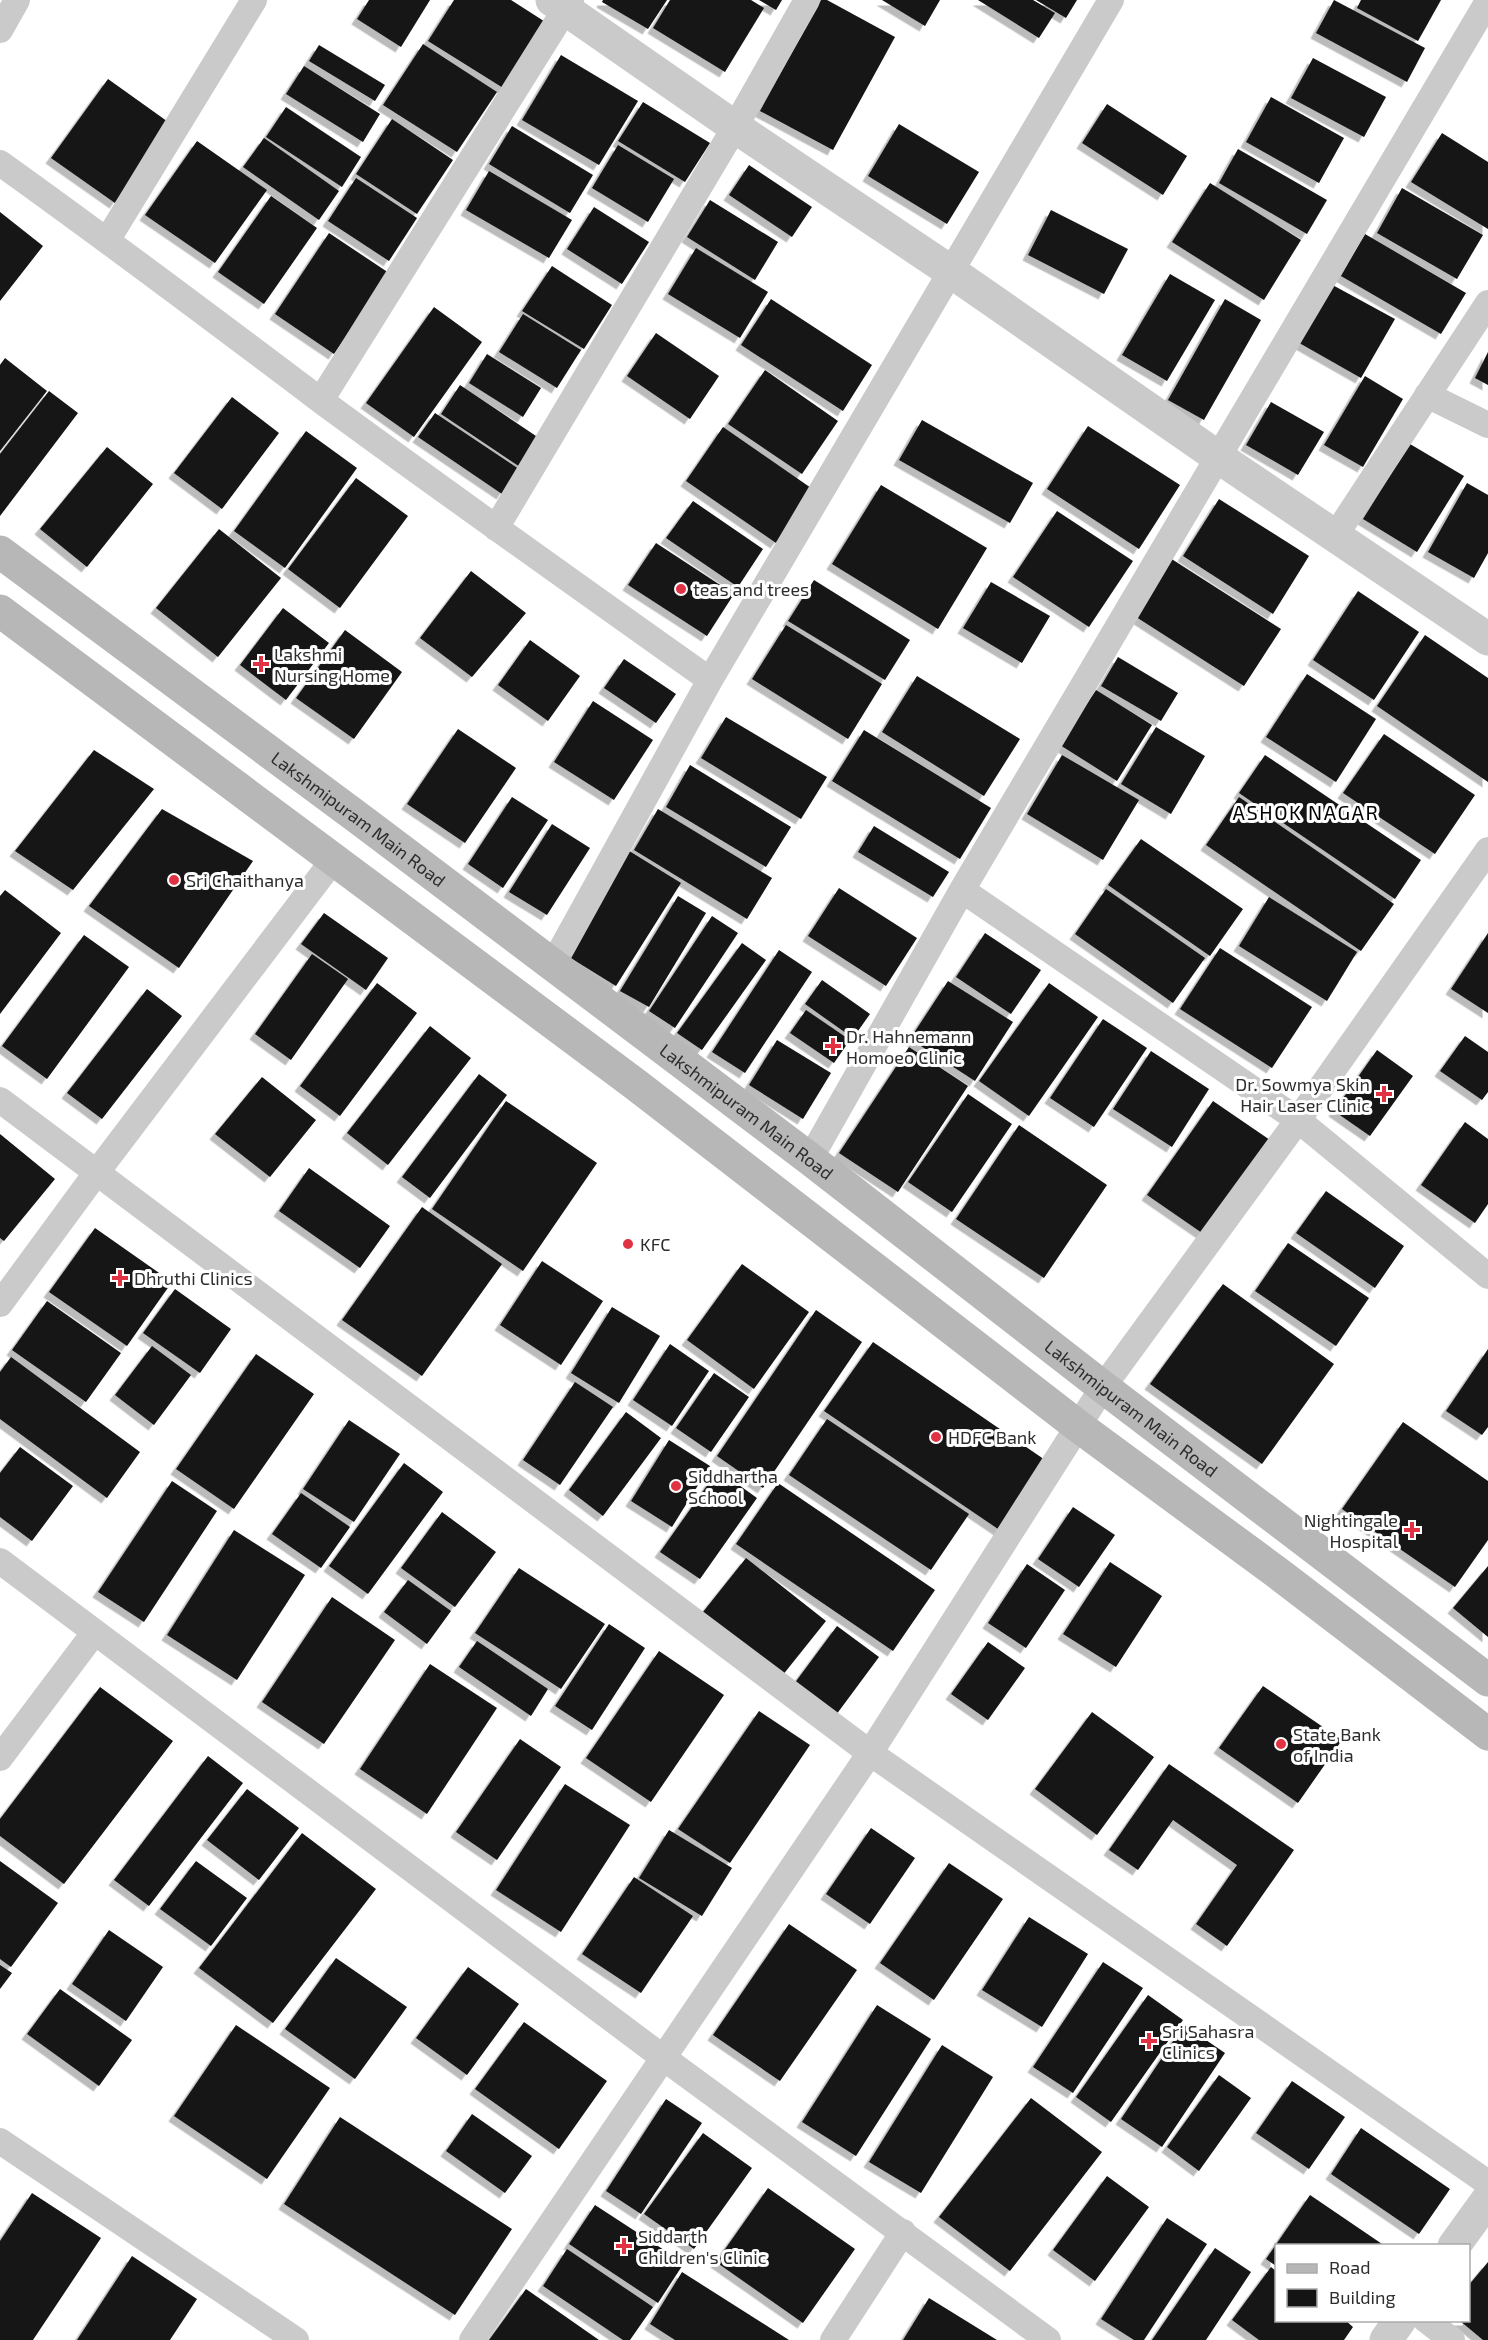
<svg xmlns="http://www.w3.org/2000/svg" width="1488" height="2340" font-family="'Exo 2',sans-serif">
	<defs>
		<filter id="shadow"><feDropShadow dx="-5.5" dy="5.5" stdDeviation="0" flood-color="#0004"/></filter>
	</defs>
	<rect width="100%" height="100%" fill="#fff"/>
	<path fill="#141414" filter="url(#shadow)" d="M369,0H430L401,47L357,19Z
		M454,0H511L550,25L508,91L428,41Z
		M603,0H667L648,29L602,2Z
		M670,0H751L764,8L725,72L653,28Z
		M759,0H782L776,10Z
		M821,0H827L895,37L833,150L760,111Z
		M882,0H940L925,26Z
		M978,0H1033L1055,13L1039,38Z
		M1036,0H1077L1066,18Z
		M1334,0L1425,48L1407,82L1316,33Z
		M1361,0H1441L1418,41L1357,8Z
		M423,44L497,92L457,152L383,105Z
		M319,45L385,85L375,101L309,61Z
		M561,55L638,101L599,165L522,120Z
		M1313,58L1386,97L1364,137L1291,98Z
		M304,66L380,114L363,142L286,94Z
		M108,79L171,124L115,203L51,158Z
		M1271,97L1344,138L1319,183L1246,142Z
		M643,102L710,143L685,182L618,141Z
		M1107,104L1187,156L1163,195L1082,143Z
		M286,107L361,157L342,187L266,137Z
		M392,119L453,160L417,214L356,174Z
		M899,124L979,172L947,224L868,176Z
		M512,126L593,175L570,213L489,164Z
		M1442,133L1488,162V229L1411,182Z
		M264,138L339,191L319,220L243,167Z
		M197,141L267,190L215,263L145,215Z
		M618,145L674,179L648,222L592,188Z
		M1238,149L1327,200L1307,234L1219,183Z
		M749,165L812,207L792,237L729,195Z
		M489,171L572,220L549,258L466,210Z
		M356,178L417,218L389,261L328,221Z
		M1210,183L1301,240L1264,300L1172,242Z
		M1402,188L1483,235L1457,279L1377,233Z
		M271,196L317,228L264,304L218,272Z
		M710,200L778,242L755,280L687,237Z
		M594,207L649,242L622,284L567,249Z
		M1051,210L1128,249L1104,294L1028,255Z
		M0,212L43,246L0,301Z
		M329,233L389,273L334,354L275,314Z
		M1365,234L1466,293L1441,334L1341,276Z
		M696,248L768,292L740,338L668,294Z
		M552,266L612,305L584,349L522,311Z
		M1170,274L1215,300L1167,381L1122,355Z
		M1327,282L1395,319L1361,378L1294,340Z
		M771,299L872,365L843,411L741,345Z
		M1225,299L1261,320L1204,420L1168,400Z
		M434,307L482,342L414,437L366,403Z
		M523,314L581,350L557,388L499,352Z
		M656,333L719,376L690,419L627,376Z
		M1488,352V385L1475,378Z
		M487,354L541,388L523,417L469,383Z
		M5,358L47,391L0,451V365Z
		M765,370L838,421L802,474L728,424Z
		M1365,376L1403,399L1363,467L1324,445Z
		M460,385L539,438L520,467L441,414Z
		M49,391L78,413L0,516V454Z
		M232,397L279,433L222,509L174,473Z
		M1271,402L1324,432L1298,475L1246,445Z
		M435,413L519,469L502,494L418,437Z
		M922,420L1033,483L1010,523L899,460Z
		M1088,426L1180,485L1139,549L1047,489Z
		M723,427L814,490L776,543L686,481Z
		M306,431L357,468L285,568L234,531Z
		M1410,444L1464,476L1417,552L1363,519Z
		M107,447L153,484L87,567L40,529Z
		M356,478L408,516L340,608L288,569Z
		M1467,483L1488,495V553L1474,578L1428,552Z
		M881,485L987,548L938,629L832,564Z
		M1219,499L1309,556L1273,614L1183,556Z
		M693,501L763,549L738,587L666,538Z
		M1057,511L1133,561L1089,627L1013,577Z
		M219,529L281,578L218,657L156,608Z
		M656,543L734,594L707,636L628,585Z
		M1170,558L1281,629L1244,686L1133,615Z
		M471,571L526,613L472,677L420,638Z
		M814,580L910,640L885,680L788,621Z
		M991,582L1050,616L1022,663L963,628Z
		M1358,591L1419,632L1374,700L1313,660Z
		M283,608L329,643L286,700L240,665Z
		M786,625L882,684L848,739L752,679Z
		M345,630L402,672L354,739L296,698Z
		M1425,635L1488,678V782L1377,706Z
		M530,640L580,676L548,721L498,685Z
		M1118,657L1178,693L1161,721L1101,686Z
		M624,659L676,694L656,723L604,688Z
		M1307,674L1376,719L1336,782L1266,737Z
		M917,676L1020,739L984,796L882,732Z
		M1096,690L1152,725L1117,781L1060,745Z
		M593,701L653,740L614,800L554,762Z
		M726,717L827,777L801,819L701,758Z
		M1156,727L1205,756L1171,814L1121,784Z
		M458,729L516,768L465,843L407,804Z
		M864,730L991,808L960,859L832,781Z
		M1384,734L1475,795L1435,854L1343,793Z
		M94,750L154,789L73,890L15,851Z
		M1062,755L1139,800L1103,860L1027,814Z
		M1265,755L1421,860L1395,899L1239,793Z
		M690,765L791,827L766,867L666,807Z
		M512,797L548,820L503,888L468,864Z
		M1239,797L1394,904L1361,951L1206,845Z
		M162,809L253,861L179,968L89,906Z
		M658,809L772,878L747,919L634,850Z
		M552,824L590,848L547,915L509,892Z
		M874,826L949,872L933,897L858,852Z
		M1141,839L1243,909L1210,956L1108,885Z
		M626,849L681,883L616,986L561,952Z
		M839,888L917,938L886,986L808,936Z
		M1106,889L1205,958L1173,1003L1075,934Z
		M5,890L61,933L0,1014V896Z
		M678,896L706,913L649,1007L620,991Z
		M1269,897L1357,952L1327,1001L1239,946Z
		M324,913L388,958L366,990L301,944Z
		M712,916L738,933L675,1028L649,1011Z
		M985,933L1041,970L1011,1014L956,977Z
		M1488,933V1013L1451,989Z
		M84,935L129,967L47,1079L2,1046Z
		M742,943L766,960L702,1050L677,1033Z
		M1220,948L1312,1007L1272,1068L1180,1009Z
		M779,950L812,972L745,1073L712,1052Z
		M312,954L348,979L291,1060L255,1034Z
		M822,980L870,1014L853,1038L805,1004Z
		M948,981L1013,1022L975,1081L910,1039Z
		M377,983L417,1013L340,1116L300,1086Z
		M1049,983L1098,1017L1029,1116L979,1081Z
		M147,989L182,1016L102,1119L67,1093Z
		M806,1010L850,1040L834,1063L790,1033Z
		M1103,1019L1147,1048L1094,1127L1050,1098Z
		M430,1026L471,1058L388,1165L347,1133Z
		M1465,1036L1488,1052V1092L1482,1100L1440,1071Z
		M777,1040L831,1073L803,1119L749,1085Z
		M909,1047L968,1086L898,1192L839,1153Z
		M1377,1050L1413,1076L1370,1136L1334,1111Z
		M1151,1051L1209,1089L1172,1147L1113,1109Z
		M479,1074L507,1095L430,1198L402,1177Z
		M262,1077L316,1120L270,1177L215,1134Z
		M968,1094L1012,1124L952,1212L908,1182Z
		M506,1101L597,1163L523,1271L432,1209Z
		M1213,1101L1270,1140L1205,1235L1147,1195Z
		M1465,1122L1488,1139V1204L1475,1223L1421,1185Z
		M1019,1125L1107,1185L1044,1278L956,1219Z
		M0,1134L55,1179L4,1241L0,1238Z
		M309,1168L390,1226L360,1268L279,1211Z
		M1326,1191L1404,1246L1375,1288L1296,1233Z
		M422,1207L502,1264L422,1376L342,1320Z
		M95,1228L172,1282L127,1346L49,1292Z
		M1288,1243L1369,1298L1336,1346L1255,1291Z
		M542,1261L603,1301L561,1365L500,1325Z
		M742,1264L809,1312L754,1389L687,1340Z
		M1223,1284L1334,1364L1262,1464L1150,1384Z
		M175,1289L231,1329L200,1373L143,1333Z
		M47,1301L121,1353L86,1402L12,1350Z
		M612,1307L660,1336L619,1403L571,1373Z
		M816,1310L862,1342L763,1488L717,1456Z
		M873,1342L1048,1462L1001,1531L824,1411Z
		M670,1344L709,1371L672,1426L633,1400Z
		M152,1346L191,1375L154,1425L115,1395Z
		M1488,1349V1427L1482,1435L1446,1411Z
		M256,1354L314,1394L234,1509L176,1469Z
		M11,1357L140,1452L107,1498L0,1419V1372Z
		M714,1373L749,1397L711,1452L676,1428Z
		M575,1382L613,1407L560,1485L523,1460Z
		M626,1412L661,1438L603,1516L569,1490Z
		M827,1419L969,1514L931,1570L789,1475Z
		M349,1420L400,1454L354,1522L303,1489Z
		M1403,1422L1488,1481V1540L1455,1587L1342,1509Z
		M669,1440L710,1466L672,1527L631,1501Z
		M20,1447L73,1486L32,1541L0,1517V1473Z
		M404,1463L443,1492L368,1594L329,1566Z
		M718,1470L757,1498L700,1579L660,1552Z
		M172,1481L217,1511L144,1622L98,1592Z
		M778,1483L935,1590L893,1651L736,1544Z
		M301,1493L350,1527L321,1568L272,1534Z
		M1073,1507L1115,1535L1079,1587L1038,1559Z
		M442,1512L496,1552L455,1607L401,1568Z
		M234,1530L305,1575L237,1680L167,1635Z
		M746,1558L826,1621L782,1676L703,1612Z
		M1110,1562L1162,1596L1116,1667L1063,1634Z
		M1027,1564L1065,1590L1026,1648L988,1623Z
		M1488,1566V1637L1453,1608Z
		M519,1568L605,1624L561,1689L475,1633Z
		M408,1580L451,1611L427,1644L384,1612Z
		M332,1597L395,1640L324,1744L262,1702Z
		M609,1624L645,1648L592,1730L555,1706Z
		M837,1626L879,1657L836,1715L794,1684Z
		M477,1641L548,1689L531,1716L459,1667Z
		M988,1642L1025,1668L988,1720L951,1694Z
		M659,1651L724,1695L651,1802L586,1758Z
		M430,1664L497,1708L427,1814L360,1769Z
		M1263,1686L1342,1740L1298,1803L1219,1748Z
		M100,1687L173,1741L64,1884L0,1836V1819Z
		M759,1711L810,1745L730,1863L678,1829Z
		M1092,1712L1154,1757L1097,1835L1035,1789Z
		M520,1739L561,1767L497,1860L456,1832Z
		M208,1756L243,1783L149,1906L114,1880Z
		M1169,1764L1294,1850L1227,1946L1196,1924L1237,1865L1173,1820L1138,1870L1109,1850Z
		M565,1784L630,1825L561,1932L496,1890Z
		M247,1789L299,1828L259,1880L207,1840Z
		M871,1828L915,1858L870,1924L826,1894Z
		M669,1830L732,1868L702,1916L639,1878Z
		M302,1833L376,1889L273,2023L199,1968Z
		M0,1861L58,1903L11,1967L0,1959Z
		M196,1861L247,1898L211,1946L160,1909Z
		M949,1863L1003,1899L934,2000L880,1963Z
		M634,1877L693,1916L641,1993L582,1954Z
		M1029,1917L1088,1954L1042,2027L982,1990Z
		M789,1924L857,1970L780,2081L713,2035Z
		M109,1930L163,1967L126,2021L72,1984Z
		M336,1958L407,2007L355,2079L285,2029Z
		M1103,1962L1143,1988L1073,2093L1033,2067Z
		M0,1965L12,1973L0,1989Z
		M468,1967L519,2004L467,2075L416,2038Z
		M60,1989L132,2040L99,2086L27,2034Z
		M1148,1995L1183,2020L1111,2122L1076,2097Z
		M877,2005L931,2039L856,2156L802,2122Z
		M524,2022L607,2081L559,2149L475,2089Z
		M236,2025L330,2088L267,2179L174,2116Z
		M1184,2025L1225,2053L1162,2147L1121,2119Z
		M942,2045L993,2077L921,2193L869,2162Z
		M1219,2075L1251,2098L1199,2171L1167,2147Z
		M1292,2081L1345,2117L1309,2169L1256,2133Z
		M1031,2098L1102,2152L1010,2271L939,2217Z
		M666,2099L702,2123L641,2214L606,2191Z
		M472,2114L532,2156L505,2193L446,2151Z
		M340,2117L512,2229L455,2315L284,2204Z
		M1361,2128L1450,2189L1419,2234L1331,2174Z
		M703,2133L752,2168L694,2249L644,2214Z
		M1107,2176L1149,2207L1095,2281L1053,2250Z
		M768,2188L855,2249L803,2323L716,2262Z
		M32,2193L101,2238L33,2340H0V2241Z
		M1310,2195L1385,2246H1276V2266L1266,2259Z
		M595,2205L684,2263L658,2303L569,2244Z
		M1167,2218L1207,2244L1144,2340H1134L1101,2319Z
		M1215,2248L1251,2272L1206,2340H1152Z
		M567,2249L653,2307L630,2340H623L543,2286Z
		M132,2256L197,2299L170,2340H77Z
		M1488,2262V2340H1483L1459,2320H1468V2286Z
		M1271,2267L1276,2271V2320H1345L1353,2327L1344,2340H1259L1232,2320Z
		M682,2272L789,2340H675L650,2324Z
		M526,2289L599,2340H489Z
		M929,2298L997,2340H903Z"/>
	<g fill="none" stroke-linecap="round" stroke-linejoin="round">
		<path stroke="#cacaca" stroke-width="26" d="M0,30L17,0
			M0,163C108,240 214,320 320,400C449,495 579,587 710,680
			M108,239L254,0
			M1427,395L1488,425
			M321,400L571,0
			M496,528L735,127L807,0
			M1335,536L1488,303
			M962,890L1298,1120L1488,1276
			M552,966L710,680L1111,0
			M0,1100L870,1753L1488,2183
			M810,1159L962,890L1488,1
			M0,1304L97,1172L334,859
			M0,1561L665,2059L1048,2340
			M0,1758L94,1633
			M0,2141L296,2340
			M1426,2320L1452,2340
			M472,2340L870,1753L1103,1387L1298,1120L1488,850
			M833,2340L903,2232"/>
		<path stroke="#cacaca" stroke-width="33" d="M552,0L735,127L950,271L1218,457L1488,639
			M1454,2246L1488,2199
			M1386,2340L1400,2320"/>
		<g stroke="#b7b7b7" stroke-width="33">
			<path id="s1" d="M0,552L365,823L810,1159L1103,1387L1488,1680"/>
			<path d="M0,611L635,1084L1078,1426L1279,1574L1488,1734"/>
		</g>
	</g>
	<g fill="#e03243" stroke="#fff" stroke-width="2">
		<circle cx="681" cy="589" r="6"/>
		<path d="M258 655h6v6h6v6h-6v6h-6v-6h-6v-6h6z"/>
		<circle cx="174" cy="880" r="6"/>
		<path d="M830 1037h6v6h6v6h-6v6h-6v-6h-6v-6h6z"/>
		<path d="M1381 1085h6v6h6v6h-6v6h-6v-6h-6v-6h6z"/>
		<circle cx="628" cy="1244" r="6"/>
		<path d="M117 1269h6v6h6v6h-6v6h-6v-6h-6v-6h6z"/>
		<circle cx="936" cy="1437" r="6"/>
		<circle cx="676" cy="1486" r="6"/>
		<path d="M1409 1521h6v6h6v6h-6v6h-6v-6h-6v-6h6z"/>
		<circle cx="1281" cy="1744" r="6"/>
		<path d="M1146 2032h6v6h6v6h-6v6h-6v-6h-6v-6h6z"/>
		<path d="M621 2237h6v6h6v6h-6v6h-6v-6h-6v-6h6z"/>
	</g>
	<g text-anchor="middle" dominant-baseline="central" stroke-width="6" stroke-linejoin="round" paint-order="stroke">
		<g font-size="18" fill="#2d2d2d" stroke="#fff" text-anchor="start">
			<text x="693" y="589">teas and trees</text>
			<text x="274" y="654">Lakshmi<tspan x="274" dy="21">Nursing Home</tspan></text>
			<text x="186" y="880">Sri Chaithanya</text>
			<text x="846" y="1036">Dr. Hahnemann<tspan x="846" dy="21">Homoeo Clinic</tspan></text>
			<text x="1370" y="1084" text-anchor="end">Dr. Sowmya Skin<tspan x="1370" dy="21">Hair Laser Clinic</tspan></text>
			<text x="640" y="1244">KFC</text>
			<text x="134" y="1278">Dhruthi Clinics</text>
			<text x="948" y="1437">HDFC Bank</text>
			<text x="688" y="1476">Siddhartha<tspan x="688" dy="21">School</tspan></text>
			<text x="1398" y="1520" text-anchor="end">Nightingale<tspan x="1398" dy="21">Hospital</tspan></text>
			<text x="1293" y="1734">State Bank<tspan x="1293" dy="21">of India</tspan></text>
			<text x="1162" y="2031">Sri Sahasra<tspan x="1162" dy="21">Clinics</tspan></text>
			<text x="638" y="2236">Siddarth<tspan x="638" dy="21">Children's Clinic</tspan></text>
		</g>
		<g font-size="18" fill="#2d2d2d" stroke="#fff">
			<text stroke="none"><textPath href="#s1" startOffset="447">Lakshmipuram Main Road</textPath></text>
			<text stroke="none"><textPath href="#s1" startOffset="933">Lakshmipuram Main Road</textPath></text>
			<text stroke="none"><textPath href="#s1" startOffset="1419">Lakshmipuram Main Road</textPath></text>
		</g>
		<g font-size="20" letter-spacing="1.5" fill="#000" stroke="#fff">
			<text x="1306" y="812">ASHOK NAGAR</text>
		</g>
	</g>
	<rect x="1275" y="2244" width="195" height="78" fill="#ffffff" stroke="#ababab" stroke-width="1.5"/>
	<rect x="1287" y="2264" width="30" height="9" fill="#b7b7b7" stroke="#ababab" stroke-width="1.5"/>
	<text x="1329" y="2274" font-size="18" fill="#2d2d2d">Road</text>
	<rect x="1287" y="2289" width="30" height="18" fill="#141414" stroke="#ababab" stroke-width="1.5"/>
	<text x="1329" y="2304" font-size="18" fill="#2d2d2d">Building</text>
</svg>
